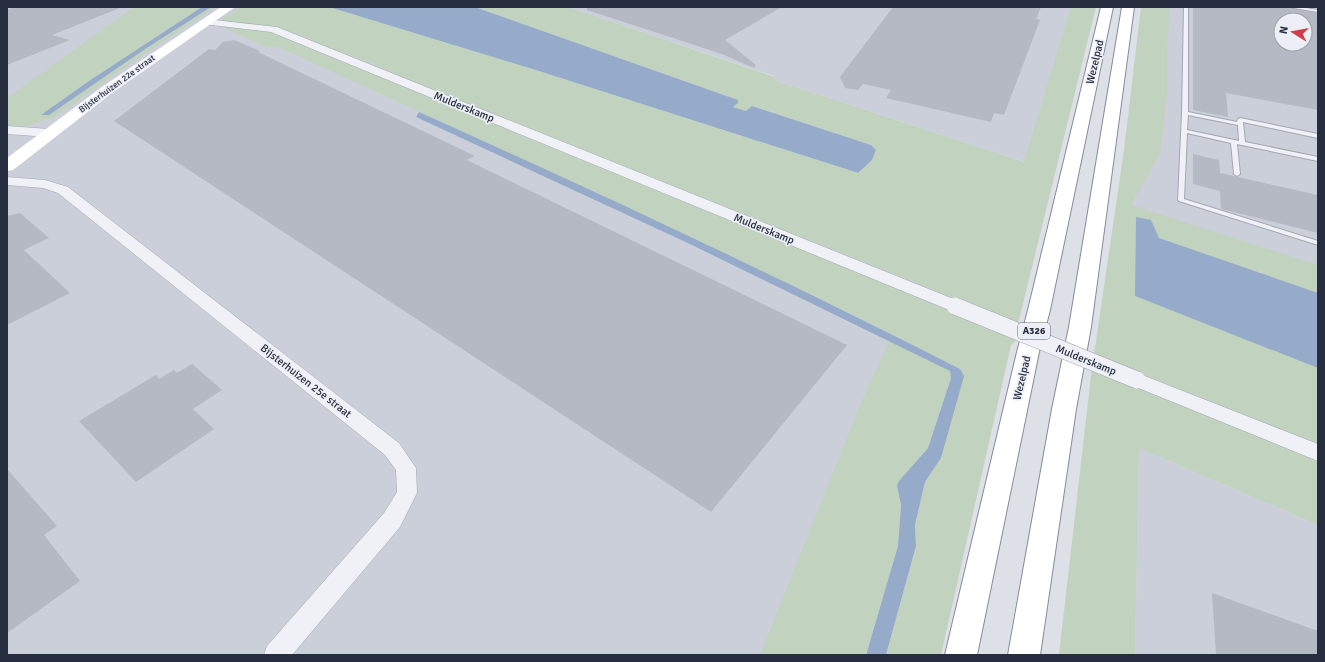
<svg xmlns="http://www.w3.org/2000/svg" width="1325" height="662" font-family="Signika,sans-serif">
	<rect width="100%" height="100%" fill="#dde0e7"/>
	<path fill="#cbcfd9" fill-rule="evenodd" d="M7,7H256L977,283L846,655H7Z
		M568,7H1078L1025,162L774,80V76Z
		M1159,7H1318V426L1110,343ZM1281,20H1305V44H1281Z
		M1139,448L1318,525V655H1135Z"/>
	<path fill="#c1d2be" d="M134,7H202L89,81L41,115H49L148,47L211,7H216L149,51L53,118C37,122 24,129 7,126V98Z
		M240,7H329L542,72L858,173L872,160L876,150L871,145L752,106L746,111L733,107L738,103V100L475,7H568L775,77L774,80L1024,162L1071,7H1096L1018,324L709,200L463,103L365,61L275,28L219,21Z
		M1141,7H1170L1167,52V95L1160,154L1131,205L1318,265V293L1159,238L1151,220L1135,296L1318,368V445L1094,355L1124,150Z
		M216,24L264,28L388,79L452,107L1019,338L1011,345L941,655H886L916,546L915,525L925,482L941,458L960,369L862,319L592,191L276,46L268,48Z
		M889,341L948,369L950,371L951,378L928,448L899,481L897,486L901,505L898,546L866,655H760L859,408Z
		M1092,367L1318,461V525L1139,448L1135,655H1059Z"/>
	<path fill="#96abc9" d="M202,7H211L148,47L49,115H41L89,81Z
		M329,7H475L738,100V103L733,107L746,111L752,106L871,145L876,150L872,160L858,173L852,171L542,72Z
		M419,112C601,194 782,278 960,369L964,376L941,458L925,482L915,525L916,546L886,655H866L898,546L901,505L897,486L899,481L928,448L951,378L950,371L692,245L416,117Z
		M1136,217L1151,220L1159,238L1318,293V368L1135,296Z"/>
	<path fill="#b4b9c4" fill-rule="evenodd" d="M14,7H120V8L52,35L70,40L7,65V10Z
		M587,7H782L725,40L756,65L754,68L722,54L587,10Z
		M893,7H1041L1036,19L1040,20L1004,115L994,113L991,122L886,98L891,90L863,84L858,90L845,88L840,77Z
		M1193,7H1281L1318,13V110L1226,93L1228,117L1193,110ZM1281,20H1305V44H1281Z
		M234,40L260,51L258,52L475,156L467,160L847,345L711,512L114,121L209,49L215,50L223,42Z
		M1193,154L1219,160L1220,173L1318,195V233L1221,209L1220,191L1193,184Z
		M20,213L49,238L24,250L70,293L7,325V216Z
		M192,364L222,390L193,409L214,429L136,482L79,421L156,375L159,379L174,370L177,373Z
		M7,469L57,526L44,535L80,581L7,633Z
		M1212,593L1318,631V655H1216Z"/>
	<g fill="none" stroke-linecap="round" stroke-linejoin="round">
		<defs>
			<path id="service" d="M1184,7H1188V112L1237,122L1238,119L1240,118L1318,134V138L1243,122L1245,142L1318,157V161L1237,144L1240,174L1237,176L1234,174L1231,143L1187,133L1184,199L1318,241V245L1179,201L1178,200L1182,113ZM1188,115L1238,125L1239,141L1187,130Z
				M1288,7H1299L1318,10V12Z"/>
			<path id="minor" d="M206,19L277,27L961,302L963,306L961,310L955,312L949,310L271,32L203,24L201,22L203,20Z
				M7,126L49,129L53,130L55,133L53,136L49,137L7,134Z
				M7,177L45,180L68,187L399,443L416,468L417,493L400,527L292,655H264L267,646L384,513L397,492L396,470L385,455L58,193L43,188L7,185Z
				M1137,373L1318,444V461L1131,385L1128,380L1131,375Z"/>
			<path id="motorway" d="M1101,7H1113L1050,310L1039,352L977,655H945L1017,352L1028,310Z
				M1122,7H1134L1091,327L1076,409L1040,655H1008L1052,409L1069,327Z"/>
		</defs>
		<use href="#service" stroke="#a2a7b1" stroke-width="2"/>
		<use href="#minor" stroke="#a2a7b1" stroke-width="1"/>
		<use href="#motorway" stroke="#848c9e" stroke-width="2"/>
		<use href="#service" fill="#f0f1f6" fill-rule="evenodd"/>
		<use href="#minor" fill="#f0f1f6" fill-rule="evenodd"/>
		<path fill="#fff" fill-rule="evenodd" d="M221,7H235L112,93L13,170L7,171V158L102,87Z"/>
		<use href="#motorway" fill="#fff" fill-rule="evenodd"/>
		<defs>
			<path id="minor-bridge" d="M955,306L1137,380"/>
		</defs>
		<use href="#minor-bridge" stroke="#a2a7b1" stroke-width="18" stroke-linecap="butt"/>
		<use href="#minor-bridge" stroke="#f0f1f6" stroke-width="17"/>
	</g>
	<g text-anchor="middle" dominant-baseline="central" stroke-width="3.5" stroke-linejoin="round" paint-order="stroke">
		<g font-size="9" fill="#262d3e" stroke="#eceff5">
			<text transform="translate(117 84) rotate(-36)">Bijsterhuizen 22e straat</text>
		</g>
		<rect fill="#eceff5" stroke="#616775" stroke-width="1" x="1018" y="323" width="32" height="16" rx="3"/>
		<g font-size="10" font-weight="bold" fill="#262d3e">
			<text x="1034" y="331">A326</text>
		</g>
		<g font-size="11" fill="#262d3e" stroke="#eceff5">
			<text transform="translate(1095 62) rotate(-77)">Wezelpad</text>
			<text transform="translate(464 107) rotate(22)">Mulderskamp</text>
			<text transform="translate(764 229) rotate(22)">Mulderskamp</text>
			<text transform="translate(1086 360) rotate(22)">Mulderskamp</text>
			<text transform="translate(1022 378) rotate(-77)">Wezelpad</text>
			<text transform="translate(306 381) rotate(38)">Bijsterhuizen 25e straat</text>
		</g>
	</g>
	<rect width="1325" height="662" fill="none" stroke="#262d3e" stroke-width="16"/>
	<g transform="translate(1293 32) rotate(281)"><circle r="19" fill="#eceff5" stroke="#9da1ac"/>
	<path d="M0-3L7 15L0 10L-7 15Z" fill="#d23c48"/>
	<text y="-6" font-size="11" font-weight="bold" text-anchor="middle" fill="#262d3e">N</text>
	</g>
</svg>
